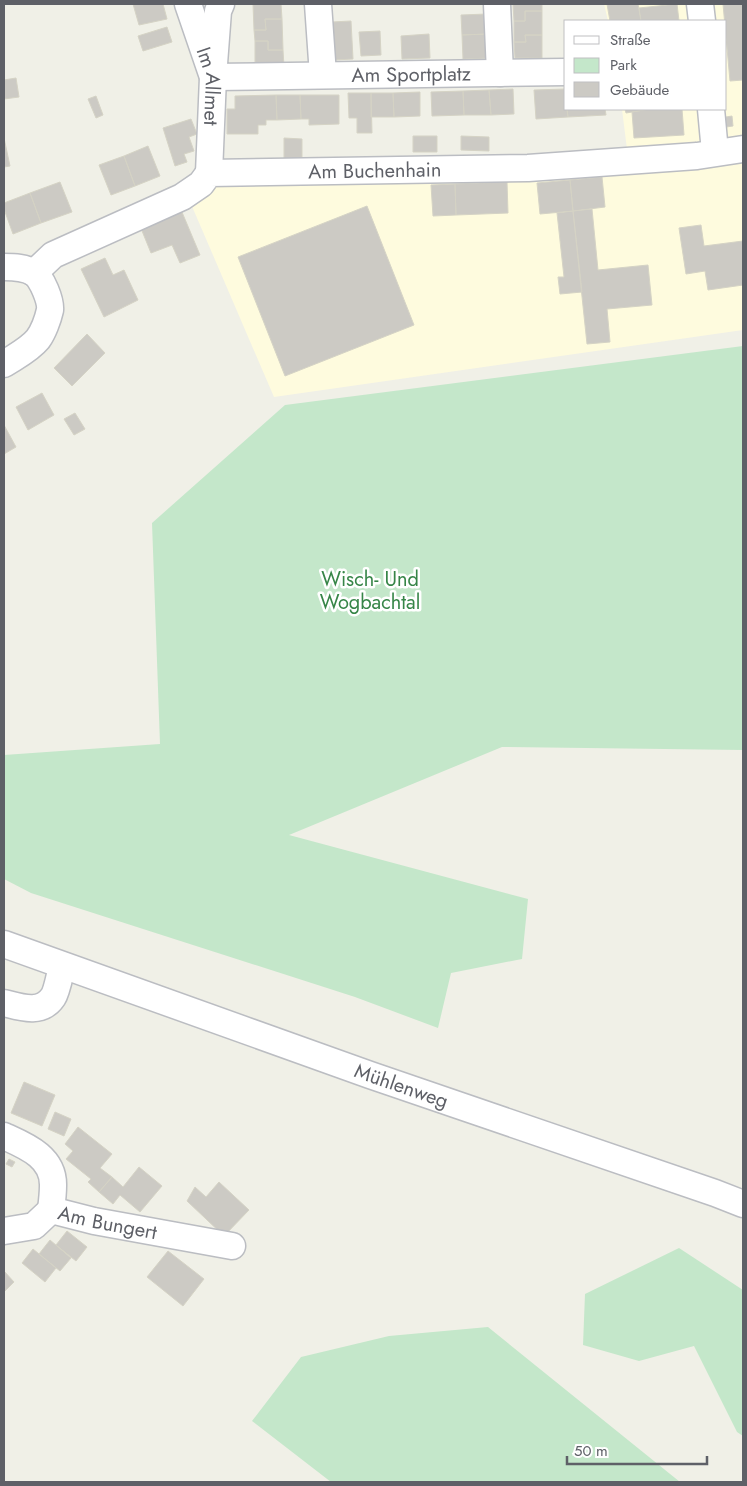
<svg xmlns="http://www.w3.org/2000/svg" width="747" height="1486" font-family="Jost,sans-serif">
	<rect width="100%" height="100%" fill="#f0f0e7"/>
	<path fill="#fefbde" d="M604,4H743V330L274,397L188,197L223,180L629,165L622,109H726V21H608Z"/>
	<path fill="#c4e7ca" d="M743,346V750L502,747L289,835L528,899L522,959L451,973L438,1028L355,997L31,893L4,879V755L160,744L152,523L285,405Z
		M679,1248L743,1290V1436L737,1432L694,1346L639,1361L583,1345L585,1294Z
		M488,1327L680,1482H331L252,1421L301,1357L389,1336Z"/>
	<path fill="#cccac4" stroke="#d5d3c5" d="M133,4H163L167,19L139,25Z
		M253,4H281L282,19H265L266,30H254Z
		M513,4H542V11H525V21H514Z
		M607,4H638L641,21H610Z
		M677,4L679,21H641L639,8Z
		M723,4H743V80L730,81Z
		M525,11H542V35H525L526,42H514V21H525Z
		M487,14V34L462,35L461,15Z
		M265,19H282L283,50H268V41H255L254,30H266Z
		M351,21L353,59L334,60L332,22Z
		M167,27L172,42L143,51L138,36Z
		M380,31L381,55L361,56L359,32Z
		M429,34L430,58L402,59L401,36Z
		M487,34L489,58L463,59L462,35Z
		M525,35H542V58H515L514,42H526Z
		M255,41H268V50H283L284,67L255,68Z
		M16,78L19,97L4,99V80Z
		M513,89L514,114L491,115L489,90Z
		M566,89V109H567L568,117L536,119L534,90Z
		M489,90L491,115H464L463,91Z
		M463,91L464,115L432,116L431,92Z
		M420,92V116L394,117L393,93Z
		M348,93H371L372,133H357V118H349Z
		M371,93H393L394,117H371Z
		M276,95H300L301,119L277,120Z
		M276,95L277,120H266V125H258V134H227V109H235V96Z
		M300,95H339V124L309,125V119H301Z
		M96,96L103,115L96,118L88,99Z
		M567,109H605L606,115L568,117Z
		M625,109H650L626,113Z
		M650,109H682L684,135L634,138L632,112Z
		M732,116L733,126L726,127V117Z
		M191,119L197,134L189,137L194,151L184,154L187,162L175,166L163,128Z
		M413,136H437V152H413Z
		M461,136L489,137V151L461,150Z
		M4,138L10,166L4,167Z
		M284,138L302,139V159H284Z
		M148,146L160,176L135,186L124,156Z
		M124,156L135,186L111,195L99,165Z
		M602,177L605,207L573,211L570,180Z
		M570,180L573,211L540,214L537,183Z
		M60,182L72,212L41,223L30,193Z
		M507,182L508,213L456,215L455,184Z
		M455,184L456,215L433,216L431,185Z
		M30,193L41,223L13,234L4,209V203Z
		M179,205L200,255L180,263L172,245L151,253L138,221Z
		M367,206L414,325L285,376L238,257Z
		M592,209L598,270L648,265L652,305L607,309L610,342L587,344L573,211Z
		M573,211L582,292L560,294L558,277H564L557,213Z
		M701,225L704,246L743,241V285L708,290L705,271L686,274L679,228Z
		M105,258L113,275L124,270L138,300L104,317L81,269Z
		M87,334L105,353L72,386L54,368Z
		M42,393L54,415L28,430L16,407Z
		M75,413L85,429L74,435L64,419Z
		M4,425L16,447L4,454Z
		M24,1082L55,1095L42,1126L11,1113Z
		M55,1112L71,1119L64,1136L48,1129Z
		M78,1127L112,1154L100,1168L112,1177L99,1192L88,1182L91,1179L66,1159L73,1151L65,1144Z
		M9,1159L15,1162L12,1167L6,1164Z
		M139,1167L162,1186L140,1212L120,1195L113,1204L99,1192L112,1177L123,1187Z
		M219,1182L249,1210L224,1236L187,1201L195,1187L206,1197Z
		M67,1231L87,1247L76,1261L56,1245Z
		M50,1240L71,1258L60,1271L39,1254Z
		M33,1249L56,1268L45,1282L22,1263Z
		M168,1251L204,1279L183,1306L147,1277Z
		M4,1271L14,1282L4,1292Z"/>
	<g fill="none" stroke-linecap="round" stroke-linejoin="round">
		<defs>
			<g id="minor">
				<path id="s1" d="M188,4L213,77L209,173"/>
				<path id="s2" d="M221,4L218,11L213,77L566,72"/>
				<path d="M318,4L323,75"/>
				<path d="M497,4L500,73"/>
				<path d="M700,4L702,21"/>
				<path d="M711,109L715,152"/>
				<path d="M4,267C14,267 25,267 34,273C42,278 51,301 50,310C48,319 43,332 38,339C29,350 16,356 4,364"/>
				<path id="s3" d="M34,273L53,255L182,197L201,184L209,173L528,168L697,156L743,149"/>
				<path id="s4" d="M4,944L370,1075L715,1193L743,1204"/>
				<path d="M4,1003C20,1007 41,1015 53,997C57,991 60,974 62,966"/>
				<path d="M4,1136C26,1146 54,1157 53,1186C53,1194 52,1202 51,1210"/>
				<path id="s5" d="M51,1210L94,1221L232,1246"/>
				<path d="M4,1231L34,1226L51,1210"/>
			</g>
		</defs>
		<use href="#minor" stroke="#bbbdc2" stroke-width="29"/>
		<use href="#minor" stroke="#fff" stroke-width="26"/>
	</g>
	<g text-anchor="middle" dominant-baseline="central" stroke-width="5" stroke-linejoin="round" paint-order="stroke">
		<g font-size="20" fill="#5e6067" stroke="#fff">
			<text stroke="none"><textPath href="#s2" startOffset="272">Am Sportplatz</textPath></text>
			<text stroke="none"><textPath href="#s1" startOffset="86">Im Allmet</textPath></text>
			<text stroke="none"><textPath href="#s3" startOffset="370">Am Buchenhain</textPath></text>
			<text stroke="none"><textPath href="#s4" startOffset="422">Mühlenweg</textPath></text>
			<text stroke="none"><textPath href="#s5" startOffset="58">Am Bungert</textPath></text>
		</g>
		<g font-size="20" fill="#368547" stroke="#fff">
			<text x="370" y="579">Wisch- Und<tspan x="370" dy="23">Wogbachtal</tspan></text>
		</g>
	</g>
	<rect width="747" height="1486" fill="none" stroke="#5e6067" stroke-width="10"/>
	<rect x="564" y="20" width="162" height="90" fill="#ffffff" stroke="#bfbfc2"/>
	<rect x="574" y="36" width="25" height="8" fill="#ffffff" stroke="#bfbfc2"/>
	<text x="610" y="45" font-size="15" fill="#5e6067">Straße</text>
	<rect x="574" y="58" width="25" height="15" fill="#c4e7ca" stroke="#bfbfc2"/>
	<text x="610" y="70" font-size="15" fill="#5e6067">Park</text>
	<rect x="574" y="82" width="25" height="15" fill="#cccac4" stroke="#bfbfc2"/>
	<text x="610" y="95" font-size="15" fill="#5e6067">Gebäude</text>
	<path d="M567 1456v8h140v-8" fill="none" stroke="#5e6067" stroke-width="2.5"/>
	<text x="574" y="1456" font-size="15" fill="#5e6067" stroke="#ffffff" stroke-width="4" paint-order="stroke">50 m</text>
</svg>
